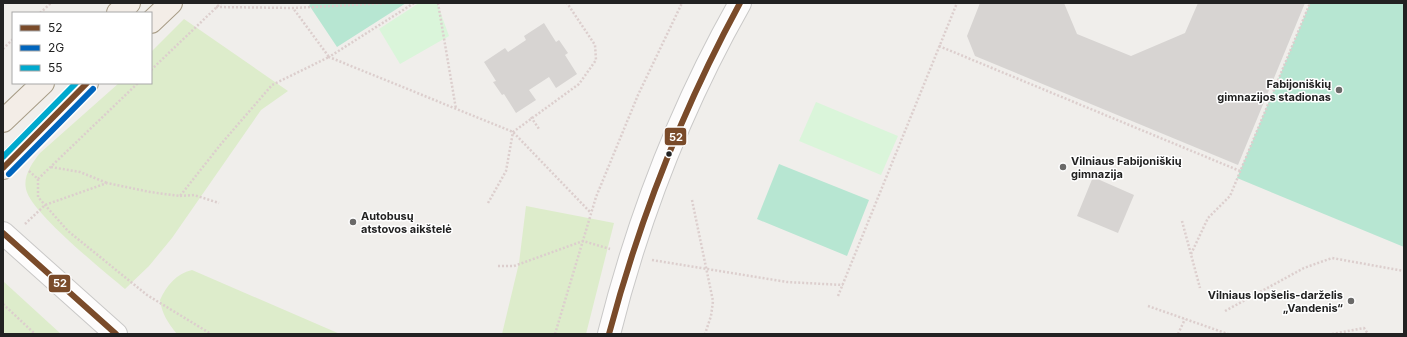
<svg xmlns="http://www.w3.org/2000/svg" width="1407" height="337" font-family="Inter,sans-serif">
	<rect width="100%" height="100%" fill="#f0eeeb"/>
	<path fill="#ddeccb" d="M184,19L288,91L261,110L172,238L149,266L125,289C105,272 30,212 26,189C23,176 32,163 40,153L119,83H151V52Z
		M526,206L614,223L586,334H502L519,263Z
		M192,270L340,334H177C168,323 162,314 160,300C167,285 176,274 192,270Z
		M3,281L61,334H3Z"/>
	<path fill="#daf5da" d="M419,3H437L449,36L400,64L379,29Z
		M816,102L898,136L881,175L799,141Z"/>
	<path fill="#b7e6d2" d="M312,3H406L337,47L309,5Z
		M1310,3H1404V247L1237,178Z
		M779,164L869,200L847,256L757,219Z"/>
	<path fill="#d7d4d2" d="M980,3H1064L1077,34L1131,56L1185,33L1198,3H1305L1238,165L975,56L967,36Z
		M544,23L556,42L559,40L568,53L565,55L577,74L556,88L549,77L529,90L536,100L516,113L504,94L502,95L493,82L496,81L484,62L505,48L508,52L526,40L524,36Z
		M1093,177L1134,195L1118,233L1077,216Z"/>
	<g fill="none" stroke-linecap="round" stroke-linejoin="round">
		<defs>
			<path id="minor" d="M3,233L116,334
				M609,334C638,218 681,107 740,3"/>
			<path id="major" d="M118,13L129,3
				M151,22L171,3
				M3,121L43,83
				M3,168L87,83"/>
		</defs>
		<use href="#minor" stroke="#c9c8c7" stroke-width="24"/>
		<use href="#major" stroke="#a79c86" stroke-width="24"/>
		<path stroke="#dccecd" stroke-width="2.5" stroke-dasharray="2 2" stroke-linecap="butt" d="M414,3L329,57L513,132L591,213
			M438,3L456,109
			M216,7L293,8L390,3
			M40,13L51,3
			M939,46L1240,171
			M3,49L13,39
			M151,70L221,3
			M531,117L539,129
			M51,167L80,172L107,183
			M29,171L38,179V197L68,231L147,295L211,334
			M38,179L138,83
			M180,196L194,195L219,203
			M692,200L713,301L711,316L705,334
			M488,203L506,171L513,132L579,84L596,60L595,45L567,3
			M1182,221L1200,288
			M25,224L45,205L107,183L150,192L180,196L221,144L272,85L329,57L293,8
			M1191,254L1208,218L1230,196L1310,3
			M652,260L787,282L843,285
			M498,266H514L583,241L610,249
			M838,296L957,3
			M3,304L35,334
			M1148,306L1228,334
			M1225,311L1304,268L1332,258L1404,271
			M555,334L596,197L638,95L682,3
			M1178,334L1185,319
			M1332,334L1364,328L1368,334"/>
		<use href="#minor" stroke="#fdfcfc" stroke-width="22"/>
		<use href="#major" stroke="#f3ede7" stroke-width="22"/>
		<defs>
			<path id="bus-1" d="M3,168L87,83
				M3,233L116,334
				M609,334C640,217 682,110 740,3"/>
			<path id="bus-2" d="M9,174L93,89"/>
			<path id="bus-3" d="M3,157L76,83"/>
		</defs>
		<use href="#bus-1" stroke="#fff" stroke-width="9"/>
		<use href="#bus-2" stroke="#fff" stroke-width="9"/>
		<use href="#bus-3" stroke="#fff" stroke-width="9"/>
		<use href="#bus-1" stroke="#7a4b2a" stroke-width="6"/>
		<use href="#bus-2" stroke="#0065bd" stroke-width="6"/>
		<use href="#bus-3" stroke="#00a9ce" stroke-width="6"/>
	</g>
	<g fill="#6a6968" stroke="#fff" stroke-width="1.5">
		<circle cx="1339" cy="90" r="4"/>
		<circle cx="1063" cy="167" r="4"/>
		<circle cx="353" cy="222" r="4"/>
		<circle cx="1351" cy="301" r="4"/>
	</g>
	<circle fill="#222" stroke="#fff" stroke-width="1.5" cx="669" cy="154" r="3.5"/>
	<g text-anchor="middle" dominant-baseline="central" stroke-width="3" stroke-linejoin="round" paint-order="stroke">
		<g font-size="11" font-weight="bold" fill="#222" stroke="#fff" text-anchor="end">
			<text x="1331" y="84">Fabijoniškių<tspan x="1331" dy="13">gimnazijos stadionas</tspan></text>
			<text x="1071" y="161" text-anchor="start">Vilniaus Fabijoniškių<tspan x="1071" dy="13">gimnazija</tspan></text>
			<text x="361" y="216" text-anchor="start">Autobusų<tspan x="361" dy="13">atstovos aikštelė</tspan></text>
			<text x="1343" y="295">Vilniaus lopšelis-darželis<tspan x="1343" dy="13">„Vandenis“</tspan></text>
		</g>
	</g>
	<g stroke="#fff" stroke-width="1.5">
		<rect x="664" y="127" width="23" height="19" rx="4" fill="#7a4b2a"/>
		<rect x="48" y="274" width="23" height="19" rx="4" fill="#7a4b2a"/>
	</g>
	<g font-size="11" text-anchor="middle" font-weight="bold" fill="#fff">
		<text x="676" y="141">52</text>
		<text x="60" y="287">52</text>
	</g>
	<rect width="1407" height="337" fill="none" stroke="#222222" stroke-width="8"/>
	<rect x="12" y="12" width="140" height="72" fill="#ffffff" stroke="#a7a7a7"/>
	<rect x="20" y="25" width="20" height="6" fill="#7a4b2a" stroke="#a7a7a7"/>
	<text x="48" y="32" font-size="12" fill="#222222">52</text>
	<rect x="20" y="45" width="20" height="6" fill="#0065bd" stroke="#a7a7a7"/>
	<text x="48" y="52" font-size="12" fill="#222222">2G</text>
	<rect x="20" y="65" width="20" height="6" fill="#00a9ce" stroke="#a7a7a7"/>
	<text x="48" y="72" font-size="12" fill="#222222">55</text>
</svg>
